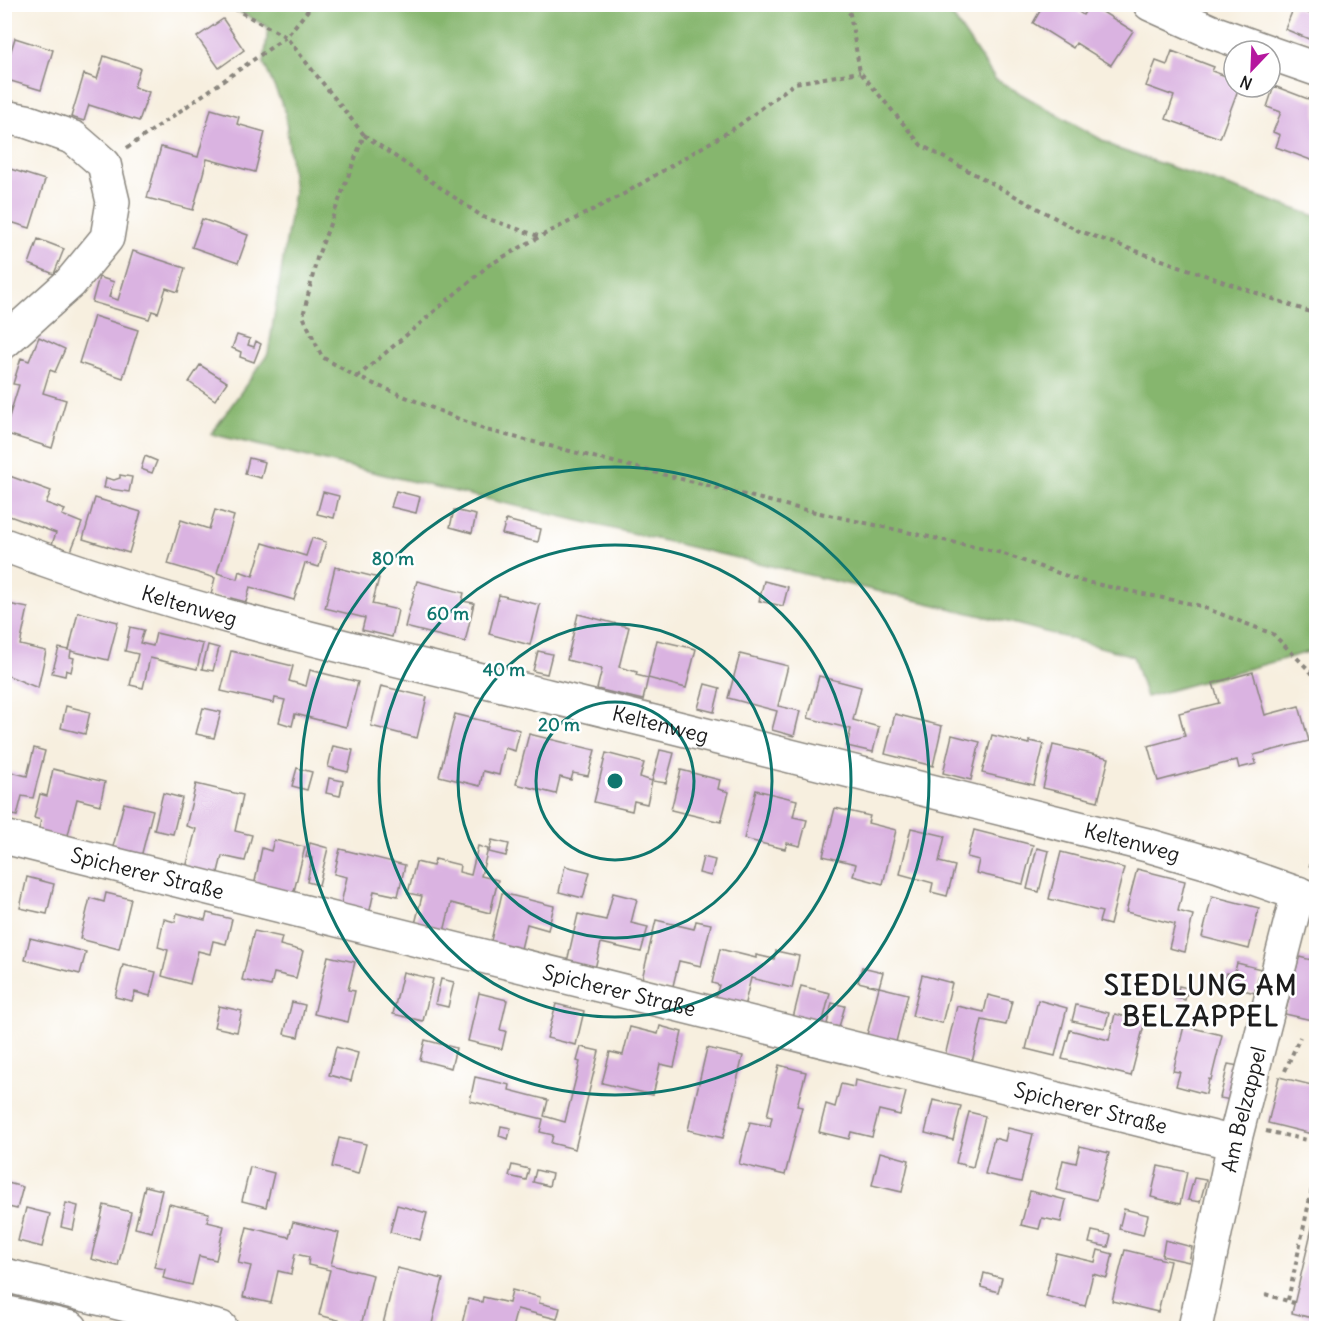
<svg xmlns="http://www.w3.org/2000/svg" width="1321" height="1333" font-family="Delius,sans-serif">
	<rect width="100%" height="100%" fill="#fff"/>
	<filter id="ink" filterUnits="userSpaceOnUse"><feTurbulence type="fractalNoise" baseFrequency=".0167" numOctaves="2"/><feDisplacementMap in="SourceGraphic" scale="12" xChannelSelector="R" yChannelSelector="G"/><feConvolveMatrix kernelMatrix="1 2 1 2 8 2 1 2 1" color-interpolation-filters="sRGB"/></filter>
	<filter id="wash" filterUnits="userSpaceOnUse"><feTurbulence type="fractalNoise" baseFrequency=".008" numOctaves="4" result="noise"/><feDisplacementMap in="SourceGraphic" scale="24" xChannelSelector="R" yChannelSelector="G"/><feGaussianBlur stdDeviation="1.35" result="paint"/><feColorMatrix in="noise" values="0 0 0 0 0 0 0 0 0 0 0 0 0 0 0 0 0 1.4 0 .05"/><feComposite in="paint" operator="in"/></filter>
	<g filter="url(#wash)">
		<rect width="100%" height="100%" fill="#f7efdf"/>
		<path fill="#86b66e" stroke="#516945" stroke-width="1.5" d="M226,5H945L995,79L1118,149L1316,216V650L1146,697L1133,656L1016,624L211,434L268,354L294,192L285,111L264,64L268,27Z"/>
		<g id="blocks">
			<path fill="#dab3e1" d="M1044,4H1067L1083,15L1090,4L1133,31L1111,65L1076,43L1073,48L1033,23Z
				M1294,7L1316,16V42L1285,29Z
				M223,19L244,50L219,68L197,37Z
				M15,38L53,50L41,90L4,79V73Z
				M1172,51L1214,67L1212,71L1234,79V87H1239L1220,138L1166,119L1174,96L1146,86L1156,61L1167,65Z
				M104,56L140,68L134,87L149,92L139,121L89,105L84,121L71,117L84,74L97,79Z
				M1274,86L1316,102V162L1276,147L1280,135L1273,132L1281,112L1267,107Z
				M211,109L239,117L237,124L265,132L255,172L207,159L193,210L147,198L161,147L198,157Z
				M4,167L45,180L30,228L4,220Z
				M202,219L248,235L238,263L192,247Z
				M38,239L64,249L54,274L29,264Z
				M133,251L185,268L178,292L166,288L158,313L152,311L149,319L92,302L99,277L114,282L109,297L118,300Z
				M94,316L138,330L123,378L79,363Z
				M237,335L250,339L248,345L254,347L256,341L261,344L254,362L240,357L241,352L232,348Z
				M39,337L65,349L55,372L50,370L43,393L66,400L52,448L4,433L19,385L13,384L21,358L29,361Z
				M200,365L227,382L215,400L189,382Z
				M145,456L157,461L152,473L141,469Z
				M249,458L265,462L261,478L245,474Z
				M4,474L51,491L46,503L65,510L62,515L82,523L71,551L52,544L56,533L4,514Z
				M120,475L132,477L129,492L104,488L106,478L114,480L120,478Z
				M396,491L420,497L416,513L391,507Z
				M323,492L339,496L334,518L317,514Z
				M95,498L141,512L129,553L83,539Z
				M215,510L234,516L217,573L237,579L239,571L253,576L263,543L306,556L312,538L326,542L319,567L305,563L294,600L250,587L246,602L231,598V600L211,594L215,578L168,564L181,520L209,529Z
				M454,510L476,515L472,533L450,527Z
				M506,520L541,529L538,542L502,534Z
				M335,567L379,578L372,604L398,610L392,637L362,630L365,618L325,608Z
				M417,581L464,593L462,601L474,603L465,642L405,627Z
				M764,581L788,587L783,606L759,601Z
				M499,595L540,605L530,645L489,634Z
				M4,603L28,608L20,645L46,651L38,688L4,674Z
				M78,612L118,622L108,660L71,651L70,657L74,658L71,672L66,670L65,676L52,673L59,648L69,650Z
				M578,614L629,627L619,667L637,672L636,675L648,678L643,700L597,689L602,669L567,660Z
				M130,627L144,630L140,643L153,646L156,633L203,644L197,669L150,658L143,688L130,685L138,654L125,651Z
				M657,640L696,649L686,688L648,678Z
				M208,645L219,648L213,671L202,669Z
				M231,651L293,666L289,681L306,686L310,670L358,682L346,727L295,714L292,726L279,722L285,700L275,698L274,703L221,691Z
				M538,651L552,654L547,674L533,671Z
				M740,654L788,666L778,706L800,711L794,736L772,730L777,711L728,698Z
				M1253,672L1265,715L1299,706L1309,741L1254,755L1256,764L1239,768L1237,760L1158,781L1148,746L1185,736L1179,713L1219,703L1213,683Z
				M819,676L861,687L853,720L879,727L873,752L847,746L851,729L808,718Z
				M705,684L720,688L714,712L698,708Z
				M381,686L427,697L417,738L371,726Z
				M66,706L90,712L85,734L61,728Z
				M203,708L221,712L214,738L196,734Z
				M455,714L520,730L515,751L505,748L499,775L483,771L480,786L439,776Z
				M895,714L942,726L933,766L885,754Z
				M529,734L595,750L588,776L573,773L571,780L560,777L556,794L516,784Z
				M952,735L980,742L971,780L943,773Z
				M992,735L1029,744V741L1044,744L1034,785L982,773Z
				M1053,745L1109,758L1098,801L1043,788Z
				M333,746L353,750L348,772L328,767Z
				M34,748L45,751L33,798L22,796L17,816L4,813V798L11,772L27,776Z
				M660,750L674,753L666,783L652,781Z
				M606,753L644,763L640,777L652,781L647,804L634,801L632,811L594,802Z
				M297,768L312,772L307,790L292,786Z
				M53,769L105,782L100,805L77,799L67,839L38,833L41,820L34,818L40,794L47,796Z
				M681,770L720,780L718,789L729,792L721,822L671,810Z
				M329,778L343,781L340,796L326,793Z
				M196,784L243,795L235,831L252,835L245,861L222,856L217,876L186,868L196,829L186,826Z
				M756,790L797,800L793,817L807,820L800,846L787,843L785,849L744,839Z
				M163,793L182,798L173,834L154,830Z
				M124,803L153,810L141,857L112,851Z
				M835,808L870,816L868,823L896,830L883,884L853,876L856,864L823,856Z
				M911,828L945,836L939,862L955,866L947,896L931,892L933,883L900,874Z
				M974,830L1033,845L1023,884L976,873L979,860L967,857Z
				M274,840L305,847L293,895L254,886L262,848L271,851Z
				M492,840L509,844L506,856L489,852Z
				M310,843L328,848L319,885L307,882L312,858L306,857Z
				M478,846L488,849L481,876L498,880L490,913L451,903L444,932L415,924L422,896L408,893L416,862L433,866L435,859L460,865L459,872L471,875Z
				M1037,848L1049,851L1039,892L1027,889Z
				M340,849L405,865L398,896L374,891L369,915L340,908L347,877L334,874Z
				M1061,852L1124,868L1110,925L1099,922L1102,912L1049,899Z
				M703,857L715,860L711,876L699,873Z
				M565,866L590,872L583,898L559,892Z
				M1137,869L1185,881L1178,911L1193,915L1185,952L1169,948L1175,924L1126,912Z
				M27,877L54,884L47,914L20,908Z
				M106,893L131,899L119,949L80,939L90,898L104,902Z
				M502,893L554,906L548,930L527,924L520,953L490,945Z
				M613,893L637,899L631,923L648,927L641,952L601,943L595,969L567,962L578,914L606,920Z
				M1212,896L1259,908L1249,949L1202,937Z
				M177,913L205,920L207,913L232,919L226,944L213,941L210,954L198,951L190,984L162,976L168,950L158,947L164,919L175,922Z
				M656,920L694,929L696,921L711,924L701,966L679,961L672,990L641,983Z
				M254,931L282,937L280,945L303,951L296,978L274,973L271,986L242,980Z
				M30,938L86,952L80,974L25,960Z
				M720,949L756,958V955L774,959L776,951L799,956L792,988L751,978L744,1007L715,1000L719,985L712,983Z
				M328,956L355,962L348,990L355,991L348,1022L314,1014Z
				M1299,957L1316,961V1021L1285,1014Z
				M1237,963L1261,969L1255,993L1224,985L1227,973L1234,975Z
				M123,965L156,972L150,996L135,992L132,1001L115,997Z
				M862,967L883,972L879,987L858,982Z
				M403,972L433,979L423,1021L393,1014Z
				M922,975L952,983L942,1023L912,1016Z
				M441,979L454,982L448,1007L435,1004Z
				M801,986L830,993L822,1025L793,1018Z
				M1179,986L1188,988L1185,1000L1176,998Z
				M879,987L908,994L896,1042L867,1035Z
				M479,993L507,1000L500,1030L506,1031L502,1049L468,1041Z
				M988,995L1012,1001L1006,1025L982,1020L972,1062L945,1056L957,1006L984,1012Z
				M1038,1000L1067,1008L1055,1056L1026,1049Z
				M292,1002L305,1005L298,1037L284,1034Z
				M832,1003L845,1006L839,1027L827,1024Z
				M556,1004L584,1011L576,1045L547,1038Z
				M1076,1005L1109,1013L1105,1028L1072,1021Z
				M219,1006L242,1011L237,1032L214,1027Z
				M1115,1014L1145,1021L1131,1076L1062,1059L1070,1030L1109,1040Z
				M660,1026L682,1032L674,1067L660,1064L653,1095L602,1083L610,1052L623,1055L630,1027L658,1034Z
				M1184,1026L1222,1035L1211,1080L1209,1079L1206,1094L1176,1086L1180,1072L1173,1071Z
				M425,1040L456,1048L451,1068L420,1060Z
				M336,1047L358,1053L351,1081L329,1075Z
				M581,1047L599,1051L575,1149L551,1143L553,1135L540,1132L543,1119L470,1101L475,1077L510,1085L509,1090L548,1100L544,1116L565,1122L580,1062L577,1061Z
				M707,1048L743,1056L723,1138L688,1130Z
				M1228,1064L1239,1066L1231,1100L1220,1098Z
				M779,1065L806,1072L797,1106L802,1107L785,1175L739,1164L750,1122L770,1126L772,1117L767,1116Z
				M1279,1077L1316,1086V1135L1268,1123Z
				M855,1080L906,1092L900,1115L879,1110L872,1137L851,1132L849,1139L819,1132L826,1104L835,1107L841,1084L854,1087Z
				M933,1100L961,1106L953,1140L925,1133Z
				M969,1112L985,1116L973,1167L956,1163Z
				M501,1126L511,1128L508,1139L499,1136Z
				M1008,1128L1033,1134L1021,1182L985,1174L994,1138L1005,1141Z
				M339,1138L366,1144L358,1174L332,1167Z
				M1080,1146L1109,1153L1097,1200L1056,1190L1063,1160L1076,1163Z
				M880,1152L909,1160L902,1192L872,1185Z
				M512,1165L529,1169L526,1180L509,1176Z
				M1158,1166L1187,1172L1180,1204L1151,1197Z
				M250,1167L274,1173L266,1207L242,1201Z
				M536,1170L552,1174L549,1186L533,1182Z
				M1194,1178L1206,1180L1200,1202L1188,1200Z
				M4,1182L23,1187L17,1209L4,1206Z
				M145,1186L162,1190L152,1232L135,1228Z
				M1030,1191L1066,1200L1061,1222L1042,1218L1039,1229L1021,1225Z
				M66,1203L78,1206L73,1230L61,1227Z
				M169,1204L209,1213L207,1222L224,1226L216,1260L199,1256L192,1285L163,1278L165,1269L154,1267Z
				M104,1205L131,1212L118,1266L91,1259Z
				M397,1205L427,1213L420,1240L390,1232Z
				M26,1208L50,1214L42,1247L18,1241Z
				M1124,1209L1148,1215L1143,1235L1119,1229Z
				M1316,1211V1319L1292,1313Z
				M293,1222L339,1233L331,1265L373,1275L361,1326L319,1315L330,1270L308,1265L309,1257L295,1254L291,1274L278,1271L271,1303L243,1297L251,1266L238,1263L247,1227L289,1237Z
				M1092,1231L1111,1235L1108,1247L1089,1243Z
				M1165,1240L1192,1247L1189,1262L1162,1256Z
				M1098,1250L1113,1254L1107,1278L1093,1274L1085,1306L1046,1296L1056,1253L1095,1262Z
				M1125,1250L1170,1261L1158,1312L1112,1301Z
				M397,1268L443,1279L431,1328H382Z
				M984,1273L1002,1278L998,1292L981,1287Z
				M512,1290L540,1297L539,1303L560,1308L557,1319L517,1309L512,1328H461L468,1299L482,1302L483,1297L509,1303Z"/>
		</g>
	</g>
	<g filter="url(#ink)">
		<use href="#blocks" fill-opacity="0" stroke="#8a867e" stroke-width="1.5"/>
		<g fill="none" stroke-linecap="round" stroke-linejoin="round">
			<defs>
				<g id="minor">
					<path d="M1150,4L1210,31L1266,51"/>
					<path d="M1270,53L1316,69"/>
					<path d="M4,117L26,121L74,138L104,164L113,202L107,238L70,283L4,342"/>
					<path id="s1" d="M4,545C181,611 365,652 548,696C748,745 948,795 1147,845L1219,866L1316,900"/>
					<path id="s2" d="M4,837L1234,1143"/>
					<path d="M4,1275L221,1328"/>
					<path id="s3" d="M1195,1328L1234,1143L1298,893"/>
				</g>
				<path id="major" d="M4,1312L71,1328"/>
			</defs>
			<use href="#minor" stroke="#8a867e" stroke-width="36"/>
			<use href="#major" stroke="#8a867e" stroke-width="36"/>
			<path stroke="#8a867e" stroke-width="4" stroke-dasharray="4.5 4.5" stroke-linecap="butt" d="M226,4L286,37L364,135L317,258L303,316L322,357L357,377L486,430L797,508L998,552L1081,581L1197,605L1273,634L1311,672L1316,680
				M845,4L850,14L860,72L921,145L1079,231L1316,314
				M364,135L483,217L538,236
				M127,148L286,37L313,4
				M357,377L489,265L539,237L622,195L738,126L795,83L860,72
				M1310,867L1316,854
				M1285,1071L1300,1037
				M1266,1131L1316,1142
				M1265,1294L1294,1303
				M1288,1300L1316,1170"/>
			<use href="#minor" stroke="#fff" stroke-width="33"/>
			<use href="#major" stroke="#fff" stroke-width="33"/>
		</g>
	</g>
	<g fill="none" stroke="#0f766e" stroke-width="3">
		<circle cx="615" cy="781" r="79"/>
		<circle cx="615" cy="781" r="157"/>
		<circle cx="615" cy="781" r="236"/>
		<circle cx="615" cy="781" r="314"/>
	</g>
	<g text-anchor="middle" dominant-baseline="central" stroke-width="5" stroke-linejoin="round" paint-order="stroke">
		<g font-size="21" fill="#1c1c1c" stroke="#fff">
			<text stroke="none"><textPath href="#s1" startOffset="195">Keltenweg</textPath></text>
			<text stroke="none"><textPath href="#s1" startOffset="681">Keltenweg</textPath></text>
			<text stroke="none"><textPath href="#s1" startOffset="1167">Keltenweg</textPath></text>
			<text stroke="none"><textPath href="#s2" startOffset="148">Spicherer Straße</textPath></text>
			<text stroke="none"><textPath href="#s2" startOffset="634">Spicherer Straße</textPath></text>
			<text stroke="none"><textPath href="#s2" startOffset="1120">Spicherer Straße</textPath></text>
			<text stroke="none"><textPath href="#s3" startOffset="224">Am Belzappel</textPath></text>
		</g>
		<g font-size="27" font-weight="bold" letter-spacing="1.5" fill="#1c1c1c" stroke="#fff">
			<text x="1201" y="985">SIEDLUNG AM<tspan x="1201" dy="31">BELZAPPEL</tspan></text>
		</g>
	</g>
	<circle cx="615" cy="781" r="9" fill="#0f766e" stroke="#fff" stroke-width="3"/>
	<g font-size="18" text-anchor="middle" font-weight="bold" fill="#0f766e" stroke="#fff" stroke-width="5" stroke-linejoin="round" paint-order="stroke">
		<text x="393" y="565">80 m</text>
		<text x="448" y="620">60 m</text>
		<text x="504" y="676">40 m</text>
		<text x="559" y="731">20 m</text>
	</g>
	<rect width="1321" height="1333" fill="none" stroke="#fff" stroke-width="24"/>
	<g transform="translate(1252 69) rotate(203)"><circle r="28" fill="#ffffff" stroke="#a4a4a4" stroke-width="1.5"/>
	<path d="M0-4.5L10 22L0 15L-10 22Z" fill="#b5179e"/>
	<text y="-9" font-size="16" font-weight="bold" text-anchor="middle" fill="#1c1c1c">N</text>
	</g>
</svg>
